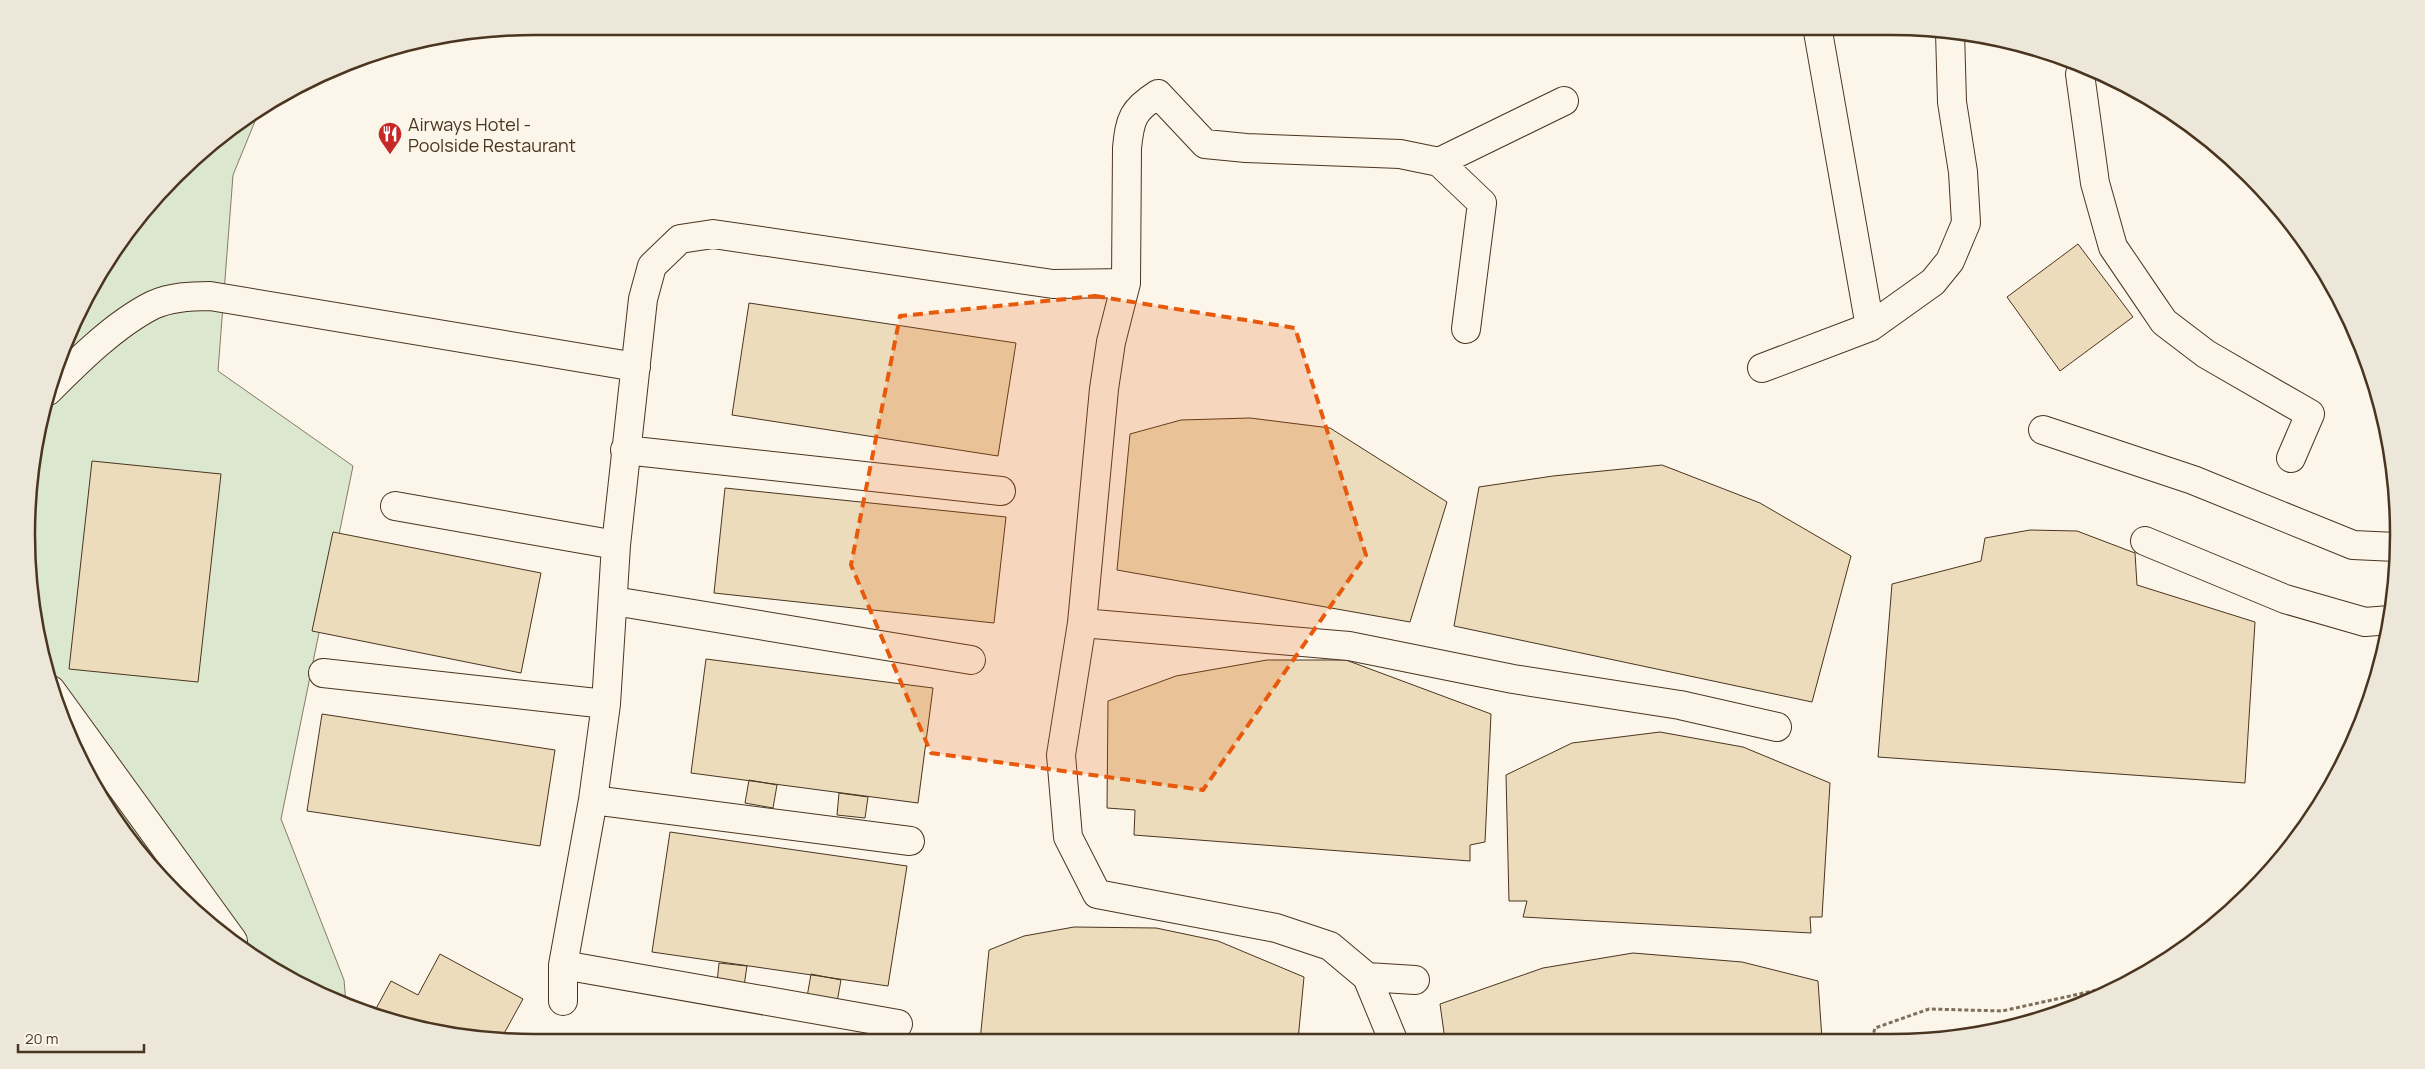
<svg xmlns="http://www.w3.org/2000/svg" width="2425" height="1069" font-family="Manrope,sans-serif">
	<rect width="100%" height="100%" fill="#fbf6e9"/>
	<path fill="#dce7d0" stroke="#887966" d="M260,109L233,175L218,371L353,466L281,819L344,980L346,1004L281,975L200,917L152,869L94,788L53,698L36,633L26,534L36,436L53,371L94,280L152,200L200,152Z"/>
	<path fill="#ecdcbc" stroke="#4a3520" d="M2078,244L2133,317L2060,371L2007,297Z
		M749,303L1016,343L998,456L732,415Z
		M1250,418L1330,428L1447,502L1410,622L1117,570L1130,434L1181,420Z
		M92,461L221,474L198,682L69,669Z
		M1662,465L1760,503L1851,556L1812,702L1454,626L1479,487L1553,476Z
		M725,488L1006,517L994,623L714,593Z
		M2030,530L2077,531L2135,553L2137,585L2255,622L2245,783L1878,757L1892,584L1981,561L1985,538Z
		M333,532L541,573L521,673L312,631Z
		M706,659L933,688L918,803L691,773Z
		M1267,660H1346L1491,714L1485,842L1470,845V861L1134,835L1135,810L1107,808L1108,701L1176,676Z
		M322,714L555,750L540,846L307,811Z
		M1660,732L1743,747L1830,783L1822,917H1810L1811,933L1523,917L1527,901H1509L1506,775L1572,743Z
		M749,780L777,785L773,808L745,803Z
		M839,793L868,797L865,818L837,815Z
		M670,832L907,866L888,986L652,952Z
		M1074,927L1156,928L1218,941L1304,977L1298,1040L980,1041L989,950L1024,936Z
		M1633,953L1742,962L1818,981L1822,1039L1445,1040L1440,1004L1543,968Z
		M440,954L523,999L501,1039L436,1033L372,1016L391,981L418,995Z
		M719,963L747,966L744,986L717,983Z
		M811,974L841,980L837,1002L807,997Z"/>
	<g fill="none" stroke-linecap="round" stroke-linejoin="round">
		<defs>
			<path id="minor" d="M2083,66L2080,74L2095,183L2113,247L2149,300L2164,322L2206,354L2310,414L2291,458
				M1564,101L1439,162L1400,154L1246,148L1205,144L1158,94C1133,110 1130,118 1127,148L1126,283L1111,342L1104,389L1082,623L1349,646L1513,679L1680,705L1777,727
				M1439,162L1482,203L1466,329
				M1870,327L1933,282L1950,261L1966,223L1963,172L1952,102L1950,32
				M1762,368L1870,327L1817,26
				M48,391C77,362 115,324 153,305C171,297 191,296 210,296L636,367
				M2043,430L2193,480L2353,545L2396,547
				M625,450L1001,491
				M395,506L616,545
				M2145,541L2285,599L2365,622L2390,620
				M614,601L971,660
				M1082,623L1061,755L1068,837L1097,894L1276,928L1330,946L1367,977L1415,980
				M323,673L606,704
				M51,690L233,941
				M593,800L910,841
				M563,965L898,1024
				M1367,977L1393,1040
				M563,1001V965L593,800L606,704L616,545L643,299L652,266L680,239L713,234L1053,284L1126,283"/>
		</defs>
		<use href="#minor" stroke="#4a3520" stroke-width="30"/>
		<path stroke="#7f6f5c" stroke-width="3" stroke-dasharray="4 2.5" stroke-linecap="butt" d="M1872,1039L1875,1028L1929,1009L2002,1011L2120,985"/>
		<use href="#minor" stroke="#fbf6e9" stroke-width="28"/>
	</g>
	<path fill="#e8590c" fill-opacity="0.2" stroke="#e8590c" stroke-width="4" stroke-dasharray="10 6" stroke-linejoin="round" d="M1095,296L1295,328L1366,555L1203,790L931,753L851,565L900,316Z"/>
	<defs>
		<symbol id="restaurant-pin" viewBox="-11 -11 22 30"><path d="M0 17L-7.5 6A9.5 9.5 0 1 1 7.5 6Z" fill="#c62828" stroke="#fbf6e9"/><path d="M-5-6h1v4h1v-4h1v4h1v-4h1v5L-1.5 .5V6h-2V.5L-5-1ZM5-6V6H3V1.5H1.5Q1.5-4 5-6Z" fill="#fff"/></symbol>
	</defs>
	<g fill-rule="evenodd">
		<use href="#restaurant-pin" x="376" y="120" width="28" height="38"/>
	</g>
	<g text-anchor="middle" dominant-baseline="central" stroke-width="4" stroke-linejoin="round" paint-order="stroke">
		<g font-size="18" fill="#4a3520" stroke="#fbf6e9" text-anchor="start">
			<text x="408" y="124">Airways Hotel -<tspan x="408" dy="21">Poolside Restaurant</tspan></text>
		</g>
	</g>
	<path d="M0 0H2425V1069H0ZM534 35H1891A499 499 0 0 1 2390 534V535A499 499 0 0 1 1891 1034H534A499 499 0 0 1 35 535V534A499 499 0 0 1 534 35Z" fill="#ede7d9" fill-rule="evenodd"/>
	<path fill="none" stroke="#4a3520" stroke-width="2.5" d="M534 35H1891A499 499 0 0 1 2390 534V535A499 499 0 0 1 1891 1034H534A499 499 0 0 1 35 535V534A499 499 0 0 1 534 35Z"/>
	<path d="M18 1044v8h126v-8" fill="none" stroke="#4a3520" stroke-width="2.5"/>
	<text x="25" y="1044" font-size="15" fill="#4a3520" stroke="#fbf6e9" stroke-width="4" paint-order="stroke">20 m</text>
</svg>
